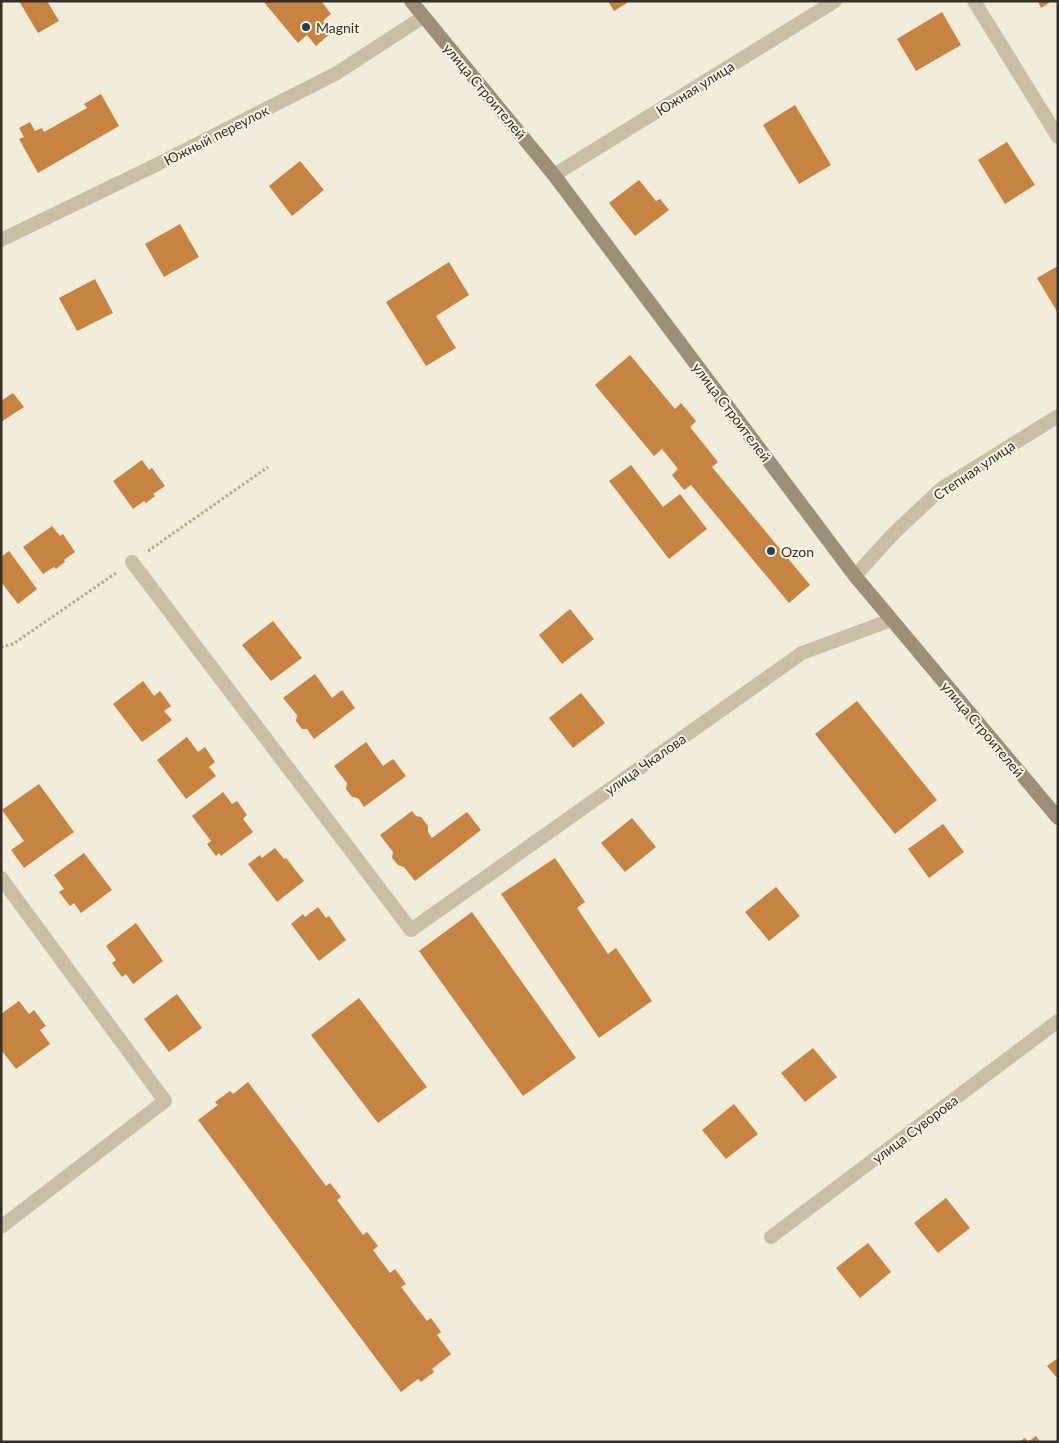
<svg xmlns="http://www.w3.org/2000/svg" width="1059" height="1443" font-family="Lato,sans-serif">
	<rect width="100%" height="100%" fill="#f2ecda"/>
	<path fill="#c78342" d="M19,1H47L59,21L38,33Z
		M263,1H321L331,14L323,21L332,32L316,46L307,35L298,43Z
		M608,1H630L614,11Z
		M1038,1H1052L1041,8Z
		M942,12L961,45L916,71L897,39Z
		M101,94L119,126L38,173L19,139L24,137L19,128L30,122L35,131L42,128L44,132L87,108L84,104Z
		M795,105L831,165L799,184L763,125Z
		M1007,142L1035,185L1005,204L978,160Z
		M300,161L324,190L292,216L269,186Z
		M639,180L656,201L660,199L669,210L635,236L609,203Z
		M180,224L199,257L164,277L145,244Z
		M449,262L469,295L436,316L456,348L426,366L386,302Z
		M1058,266V313L1037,278Z
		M95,279L113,313L77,331L59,298Z
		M630,355L675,409L681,403L696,421L690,427L718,462L712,467L810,585L789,603L691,485L684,490L672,475L678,469L662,449L654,456L595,385Z
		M13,393L24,407L1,422V401Z
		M142,460L149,470L152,468L165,486L153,494L155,496L146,503L144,501L133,509L113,481Z
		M631,465L663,507L680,494L707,529L669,559L609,481Z
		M52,526L60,536L63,534L75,552L64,560L65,562L56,569L54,567L43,574L23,547Z
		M9,551L37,589L18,604L1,582V557Z
		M570,609L594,639L562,664L539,635Z
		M273,621L302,658L271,681L242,645Z
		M315,674L332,698L342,690L355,708L314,739L307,729H302L296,721L297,715L283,698Z
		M143,681L154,696L160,691L171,706L164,711L172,720L142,742L113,704Z
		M581,693L605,723L573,748L549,718Z
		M857,701L937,800L895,834L815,734Z
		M187,737L198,752L205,747L215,762L209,767L216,776L186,799L157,760Z
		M366,742L383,766L393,759L406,776L364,807L358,798L352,797L346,789L347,783L334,766Z
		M39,784L74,832L24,868L11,850L24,841L2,810Z
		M223,792L232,804L237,801L247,815L243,819L253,832L221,856L219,853L216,856L207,844L211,841L192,816Z
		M412,811L416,816L421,817L428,826V832L432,838L467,812L481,830L415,881L404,867L398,865L392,858L393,852L380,835Z
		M632,818L656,847L625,872L601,843Z
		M943,824L964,852L929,878L908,849Z
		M275,848L284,859L286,858L304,881L277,902L248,864L260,855L262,858Z
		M84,853L112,890L81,913L74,903L70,906L59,892L64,889L54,875Z
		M555,858L585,902L577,908L608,954L616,948L652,1001L599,1038L501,894Z
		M776,887L800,916L769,941L745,912Z
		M318,907L326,918L329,916L346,940L319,961L291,924L303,914L305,917Z
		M472,912L576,1058L523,1096L419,951Z
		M136,923L163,961L133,984L126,974L122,977L112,963L116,960L106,946Z
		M177,994L202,1028L169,1052L144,1019Z
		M359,998L427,1087L378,1123L311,1035Z
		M19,1001L29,1014L34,1010L46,1026L40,1030L50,1044L16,1069L1,1050V1014Z
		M813,1048L837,1077L805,1102L781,1073Z
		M248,1082L326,1186L330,1183L341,1197L337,1200L363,1235L367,1232L378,1246L373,1250L390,1273L395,1269L406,1284L401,1287L427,1321L431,1318L441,1332L437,1335L451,1354L432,1369L434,1372L421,1382L418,1379L401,1392L198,1120L218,1105L215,1102L230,1091L233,1094Z
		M734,1104L758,1134L726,1159L702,1130Z
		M946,1198L970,1228L938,1253L914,1223Z
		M868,1243L891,1272L860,1298L836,1268Z
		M1058,1358V1379L1047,1366Z
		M1036,1436L1040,1442H1019L1025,1438L1028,1442Z"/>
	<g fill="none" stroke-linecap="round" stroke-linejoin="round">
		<path stroke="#b6aa90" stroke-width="3" stroke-dasharray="2.5 2.5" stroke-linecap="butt" d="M148,551L268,467
			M1,647L13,644L116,573"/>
		<path stroke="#cabfa6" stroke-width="14" d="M132,562L411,930
			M1,878L165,1101L1,1227"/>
		<path stroke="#cabfa6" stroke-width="14" d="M974,1L1058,137
			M554,175L835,1
			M855,576L893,534L941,489L1058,416
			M411,930L802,653L891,620
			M771,1237L1058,1021"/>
		<path stroke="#cabfa6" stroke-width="14" d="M1,240L158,164L337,73L423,17"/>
		<path stroke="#9d8f77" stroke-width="14" d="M411,1L554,175L855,576L1058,818"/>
	</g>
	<g fill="#1c4558" stroke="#f9f5e6" stroke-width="2">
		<circle cx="306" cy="27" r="5"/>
		<circle cx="771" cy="551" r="5"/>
	</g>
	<g text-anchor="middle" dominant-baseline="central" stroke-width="4" stroke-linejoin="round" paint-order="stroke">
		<g font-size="14" fill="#362f27" stroke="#f9f5e6" text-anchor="start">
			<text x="316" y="27">Magnit</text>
			<text x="781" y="551">Ozon</text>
		</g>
		<g font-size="14" fill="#362f27" stroke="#f9f5e6">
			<text transform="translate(695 88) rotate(-32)">Южная улица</text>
			<text transform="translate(485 91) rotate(50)">улица Строителей</text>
			<text transform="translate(216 135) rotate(-27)">Южный переулок</text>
			<text transform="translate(732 412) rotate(53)">улица Строителей</text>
			<text transform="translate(974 470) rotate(-34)">Степная улица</text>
			<text transform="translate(983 729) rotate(50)">улица Строителей</text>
			<text transform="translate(645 764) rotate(-35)">улица Чкалова</text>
			<text transform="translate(915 1129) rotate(-37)">улица Суворова</text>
		</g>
	</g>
	<rect width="1059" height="1443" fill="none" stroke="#362f27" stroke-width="5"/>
</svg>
